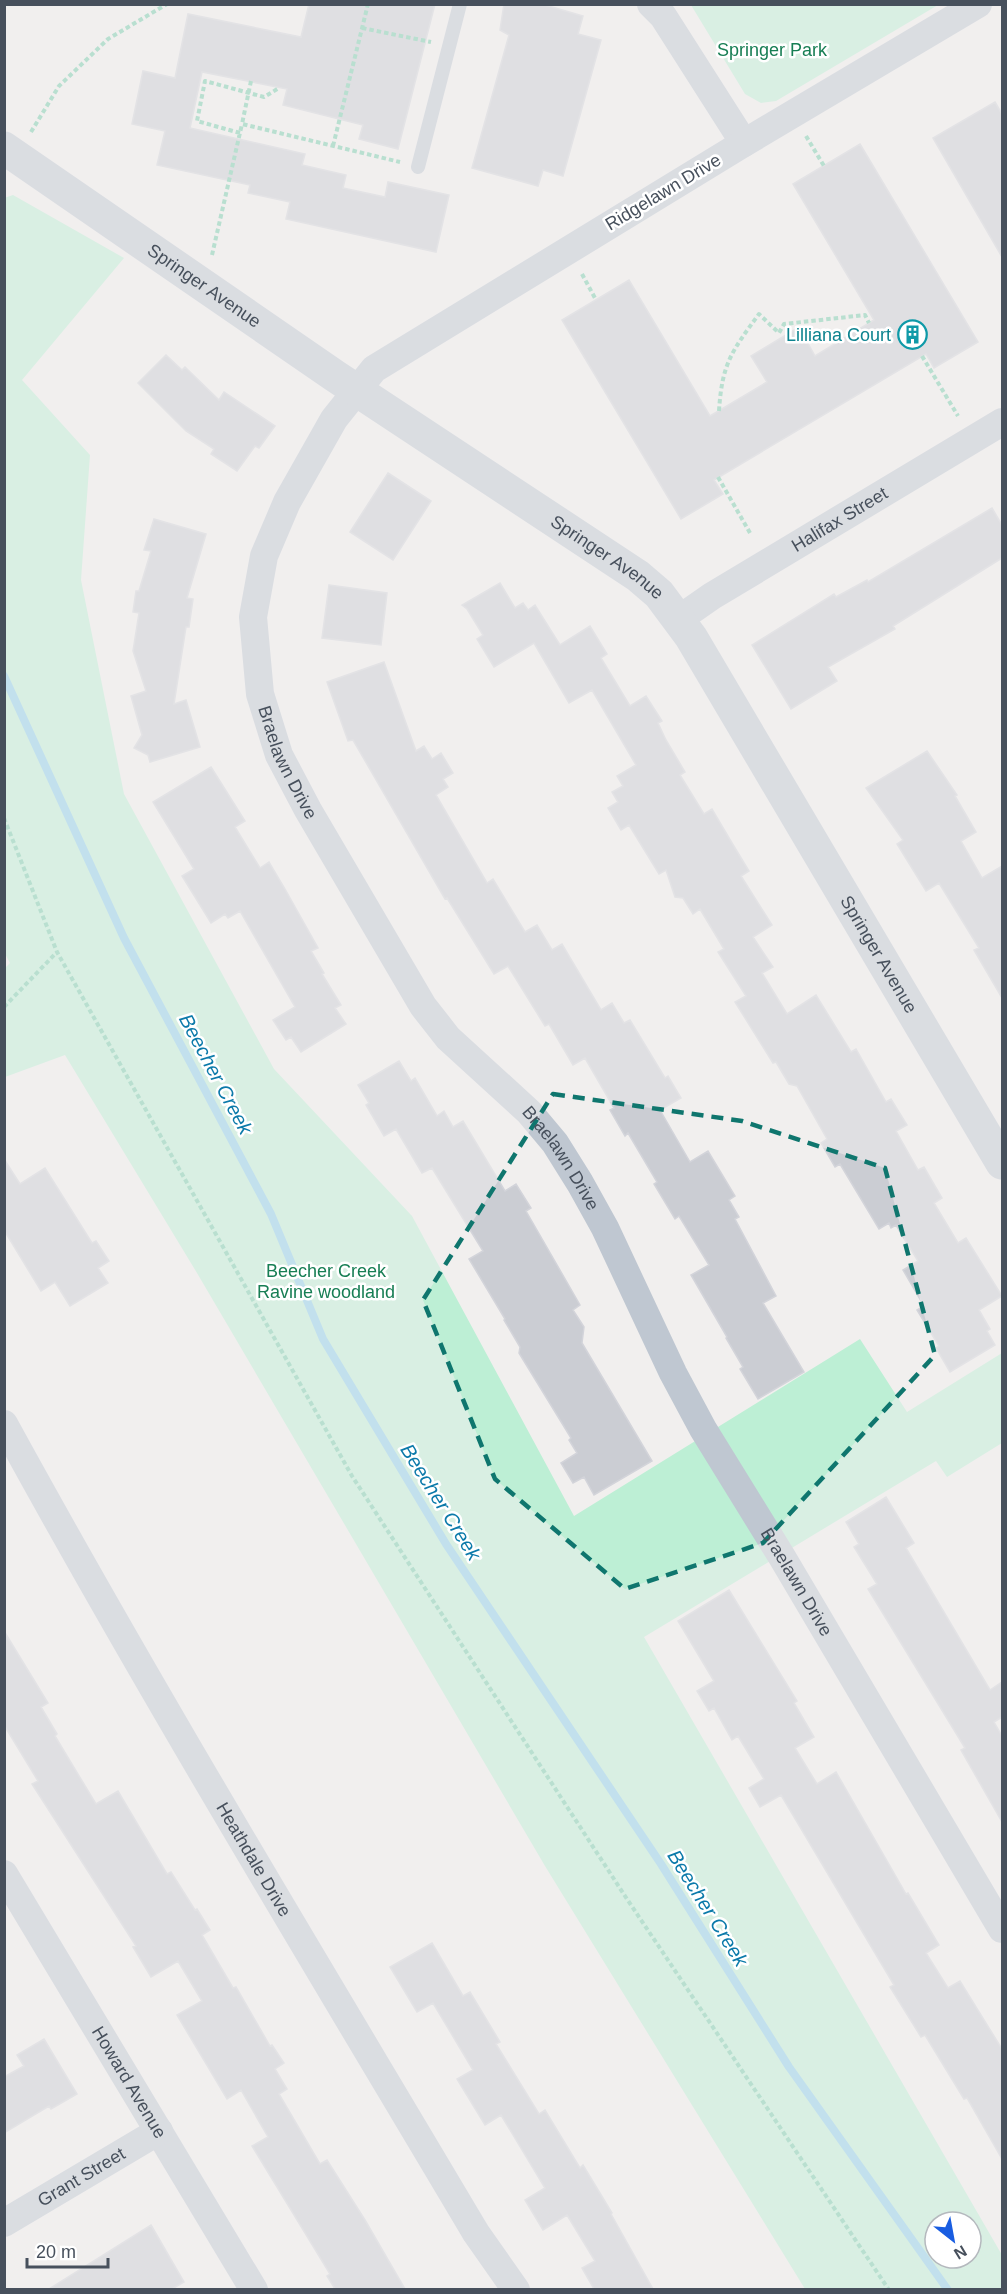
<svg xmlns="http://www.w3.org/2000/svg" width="1007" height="2294" font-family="Arial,sans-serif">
	<rect width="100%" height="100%" fill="#f1efee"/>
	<path fill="#bdefd5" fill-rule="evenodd" d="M691,5H938L776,101L761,103L745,94Z
		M13,195L124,258L22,380L90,455L81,580L124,794L274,1069L412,1216L574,1516L860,1339L907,1412L1002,1353V1443L947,1477L936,1461L644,1637L1002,2255V2289H805L545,1866L197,1273L65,1055L5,1077L4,969L10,963L4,952V198ZM935,2222H971V2258H935Z"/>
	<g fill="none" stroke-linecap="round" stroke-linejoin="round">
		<path stroke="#8aceec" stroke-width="8" d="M4,676L124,938L271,1214L323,1339L446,1544L661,1864L789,2067L948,2290"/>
	</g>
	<path fill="#cbcdd3" stroke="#d3d4da" stroke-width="1.5" d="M309,4H435L398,149L359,139L363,125L283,105L287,89L202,72L190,128L305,154L302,165L346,175L343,188L385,197L388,182L449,195L436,252L286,219L290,202L248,193L250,185L157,165L165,131L132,124L143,71L175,78L188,14L301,37Z
		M504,4H542L583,16L578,34L601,40L563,176L543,170L538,186L472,168L509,35L500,30Z
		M995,102L1002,114V257L933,138Z
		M860,144L978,342L934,368L926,354L714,480L723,494L681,519L562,320L629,280L710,416L767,382L751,356L799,327L815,356L874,320L793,184Z
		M166,355L182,370L185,367L219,400L224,392L275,426L259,448L255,446L237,471L211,454L214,449L186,431L138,383Z
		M388,473L431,501L393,560L350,532Z
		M992,508L1002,525V558L893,626L895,629L828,667L837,681L791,709L752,645L834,594L836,597L867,580L868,582Z
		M154,519L206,534L187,598L193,599L189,627H186L174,704L186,700L200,747L150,762L148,755L134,748L142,735L131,696L146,691L133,651L139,613L133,612L136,591H139L151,551L144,550Z
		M500,583L515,608L523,603L528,610L535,605L560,645L590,626L607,654L601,658L630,706L646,696L662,721L658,723L666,740L685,772L680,775L704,814L712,809L732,843L749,871L741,876L772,925L753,937L773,967L762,973L787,1014L816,995L851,1052L856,1049L886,1102L891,1099L907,1125L896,1131L918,1170L924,1167L942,1198L934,1203L958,1243L966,1238L1002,1296L979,1310L990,1329L987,1331L995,1345L950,1372L936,1348L939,1346L917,1310L924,1306L903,1270L918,1261L896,1225L891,1228L889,1223L879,1229L840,1164L835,1167L821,1143L827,1139L797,1086L789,1084L776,1062L773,1063L735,1002L746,996L718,952L724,949L700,909L693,914L683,898L675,897L666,870L659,874L629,825L621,830L608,808L618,802L612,792L623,786L617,776L636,765L592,690L569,703L534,643L494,667L477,639L483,635L467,609L462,605Z
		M329,585L387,593L381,645L322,638Z
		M384,662L416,751L424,746L432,759L441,753L453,773L443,779L448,787L436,795L487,883L493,879L525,932L537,925L552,950L562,944L601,1010L612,1003L624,1023L630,1020L665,1078L668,1076L681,1098L660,1110L690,1162L708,1151L735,1196L729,1200L739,1217L735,1219L776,1296L763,1303L804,1372L758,1399L740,1369L743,1367L726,1338L727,1337L691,1275L709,1265L679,1216L675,1219L654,1184L657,1182L628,1133L625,1136L610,1110L614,1108L585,1058L573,1065L549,1024L545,1026L508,966L494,974L447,898L445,899L353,740L348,741L327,682Z
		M927,751L957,795L955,796L976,832L961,841L982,878L1002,866V998L974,950L979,948L939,883L926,891L897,844L903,840L866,788Z
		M211,767L245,821L235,827L260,868L269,862L285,889L318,948L311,951L324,973L322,974L341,1005L335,1008L346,1024L301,1052L291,1037L286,1040L273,1020L295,1007L240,911L228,918L225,914L211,923L182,876L194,869L153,802Z
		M399,1061L411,1081L415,1078L437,1116L444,1111L453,1127L463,1121L505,1191L516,1184L531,1208L526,1211L580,1305L573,1310L584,1327L582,1343L652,1461L594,1495L584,1477L573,1483L561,1463L577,1453L569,1440L571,1438L519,1353L520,1347L504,1320L505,1319L469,1259L483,1251L432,1168L422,1173L396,1129L384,1136L366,1105L369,1103L358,1085Z
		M4,1159L20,1184L45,1168L92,1243L96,1241L109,1261L98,1268L108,1283L70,1306L55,1282L41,1291L4,1230Z
		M886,1497L914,1543L906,1548L990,1690L1002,1682V1717L994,1722L1002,1736V1822L961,1750L965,1748L868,1589L877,1584L854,1547L859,1544L846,1522Z
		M729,1590L797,1701L794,1703L814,1737L795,1748L817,1784L836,1772L906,1894L908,1893L939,1945L926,1953L948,1988L960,1981L1002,2049V2159L967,2098L964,2099L925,2035L921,2037L890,1987L894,1985L781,1795L760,1807L749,1788L764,1779L738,1736L732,1740L714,1708L709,1711L697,1691L714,1681L678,1621Z
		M4,1631L48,1703L41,1707L57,1734L55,1736L96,1804L118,1791L167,1874L171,1872L195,1910L197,1909L210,1930L202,1935L233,1988L236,1987L270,2046L272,2045L284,2063L275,2069L287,2089L279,2094L320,2164L327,2160L365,2220L405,2289H335L327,2276L330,2274L252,2146L268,2137L241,2090L227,2099L177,2015L202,2001L178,1961L151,1977L133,1947L136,1946L32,1784L38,1781L4,1725Z
		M432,1943L463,1996L470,1992L500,2042L496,2044L539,2114L545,2110L580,2168L583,2165L612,2213L611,2214L653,2289H594L582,2268L595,2261L567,2215L543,2230L525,2200L545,2188L501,2115L485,2125L457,2079L473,2070L433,2003L417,2012L390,1967Z
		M44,2039L77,2094L51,2109L49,2106L4,2133V2077L24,2066L17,2055Z
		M151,2225L184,2282L172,2289H49Z"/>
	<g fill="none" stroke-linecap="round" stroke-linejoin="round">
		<path stroke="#75cdaa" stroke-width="4" stroke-dasharray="4.5 3" stroke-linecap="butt" d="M362,28L431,42
			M251,81L242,124L400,162
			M31,132L59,86L108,39L167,4
			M240,133L197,121L205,81L264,97L279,88
			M806,136L824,166
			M333,146L368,4
			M212,255L242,124
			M582,274L596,300
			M922,356L958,416
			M719,411C722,363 732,351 759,314L779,333L784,324L865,315L869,323
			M718,477L750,533
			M4,818L57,952L352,1476L625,1896L889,2290
			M4,1007L57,952"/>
		<path stroke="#bfc7d1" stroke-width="14" d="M418,167L460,4"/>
		<g stroke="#bfc7d1" stroke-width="28">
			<path d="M651,4L663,16L744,143"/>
			<path id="s1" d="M978,4L744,143L374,369L334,419L287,502L264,556L253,617L260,694L279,755L308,810L423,1006L448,1038L529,1112L555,1143L580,1183L605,1228L673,1373L703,1429L782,1557L1002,1929"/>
			<path id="s2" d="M679,619L712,596L1002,422"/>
			<path id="s3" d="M4,1424C154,1698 317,1965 476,2233L516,2290"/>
			<path id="s4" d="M4,1874L254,2290"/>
			<path id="s5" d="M4,2223L159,2131"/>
		</g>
		<path stroke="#bfc7d1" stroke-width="33" id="s6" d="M4,148L335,376L638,576L659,594L691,637L1002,1163"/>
	</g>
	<path d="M0 0H1007V2294H0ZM553,1094L742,1121L885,1168L935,1355L763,1543L625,1589L495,1479L423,1300Z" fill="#f1efee" fill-opacity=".55" fill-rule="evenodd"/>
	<path fill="none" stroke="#0f766e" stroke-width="4.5" stroke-dasharray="12 8" stroke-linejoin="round" d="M553,1094L742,1121L885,1168L935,1355L763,1543L625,1589L495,1479L423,1300Z"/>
	<defs>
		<symbol id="building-ring" viewBox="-11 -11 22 22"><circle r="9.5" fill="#fff" stroke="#0f9aa8" stroke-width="1.5"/><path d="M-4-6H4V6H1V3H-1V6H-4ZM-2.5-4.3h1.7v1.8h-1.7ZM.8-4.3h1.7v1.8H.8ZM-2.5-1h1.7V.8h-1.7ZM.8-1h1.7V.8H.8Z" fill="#0f9aa8"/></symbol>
	</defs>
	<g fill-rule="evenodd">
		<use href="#building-ring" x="896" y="318" width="33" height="33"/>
	</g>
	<g text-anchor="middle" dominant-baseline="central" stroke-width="5" stroke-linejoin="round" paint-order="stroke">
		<g font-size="18" fill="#177e54" stroke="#fff">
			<text x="772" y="50">Springer Park</text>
			<text x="326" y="1271">Beecher Creek<tspan x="326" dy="21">Ravine woodland</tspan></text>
		</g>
		<g font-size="18" fill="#47505c" stroke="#fff">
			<text transform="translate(663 192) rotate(-31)">Ridgelawn Drive</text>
			<text stroke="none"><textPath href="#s6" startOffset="243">Springer Avenue</textPath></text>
			<text stroke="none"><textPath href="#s2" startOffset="189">Halifax Street</textPath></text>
			<text stroke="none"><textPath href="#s6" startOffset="729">Springer Avenue</textPath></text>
			<text stroke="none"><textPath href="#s1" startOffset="1137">Braelawn Drive</textPath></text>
			<text stroke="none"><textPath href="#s6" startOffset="1215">Springer Avenue</textPath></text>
			<text stroke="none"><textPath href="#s1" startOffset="1623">Braelawn Drive</textPath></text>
			<text stroke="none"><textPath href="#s1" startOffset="2109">Braelawn Drive</textPath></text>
			<text stroke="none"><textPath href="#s3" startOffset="502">Heathdale Drive</textPath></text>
			<text stroke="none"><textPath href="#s4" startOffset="243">Howard Avenue</textPath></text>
			<text stroke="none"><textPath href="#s5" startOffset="90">Grant Street</textPath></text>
		</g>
		<g font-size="18" fill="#0d838f" stroke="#fff" text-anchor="end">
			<text x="891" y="335">Lilliana Court</text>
		</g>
		<g font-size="20" font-style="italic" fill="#0c7aaa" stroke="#fff">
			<text transform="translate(216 1074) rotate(62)">Beecher Creek</text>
			<text transform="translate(441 1502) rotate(58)">Beecher Creek</text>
			<text transform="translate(708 1908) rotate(58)">Beecher Creek</text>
		</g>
	</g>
	<rect width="1007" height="2294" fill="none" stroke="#47505c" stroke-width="12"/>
	<g transform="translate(953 2240) rotate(149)"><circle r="28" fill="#ffffff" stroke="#b5b9be" stroke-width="1.5"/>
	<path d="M0-4.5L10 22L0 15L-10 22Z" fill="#195de1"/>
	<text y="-9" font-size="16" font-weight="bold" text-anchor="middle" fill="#47505c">N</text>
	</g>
	<path d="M27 2258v9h81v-9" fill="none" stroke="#47505c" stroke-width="3"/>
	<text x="36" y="2258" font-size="18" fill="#47505c" stroke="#ffffff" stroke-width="4.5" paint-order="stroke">20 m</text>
</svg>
